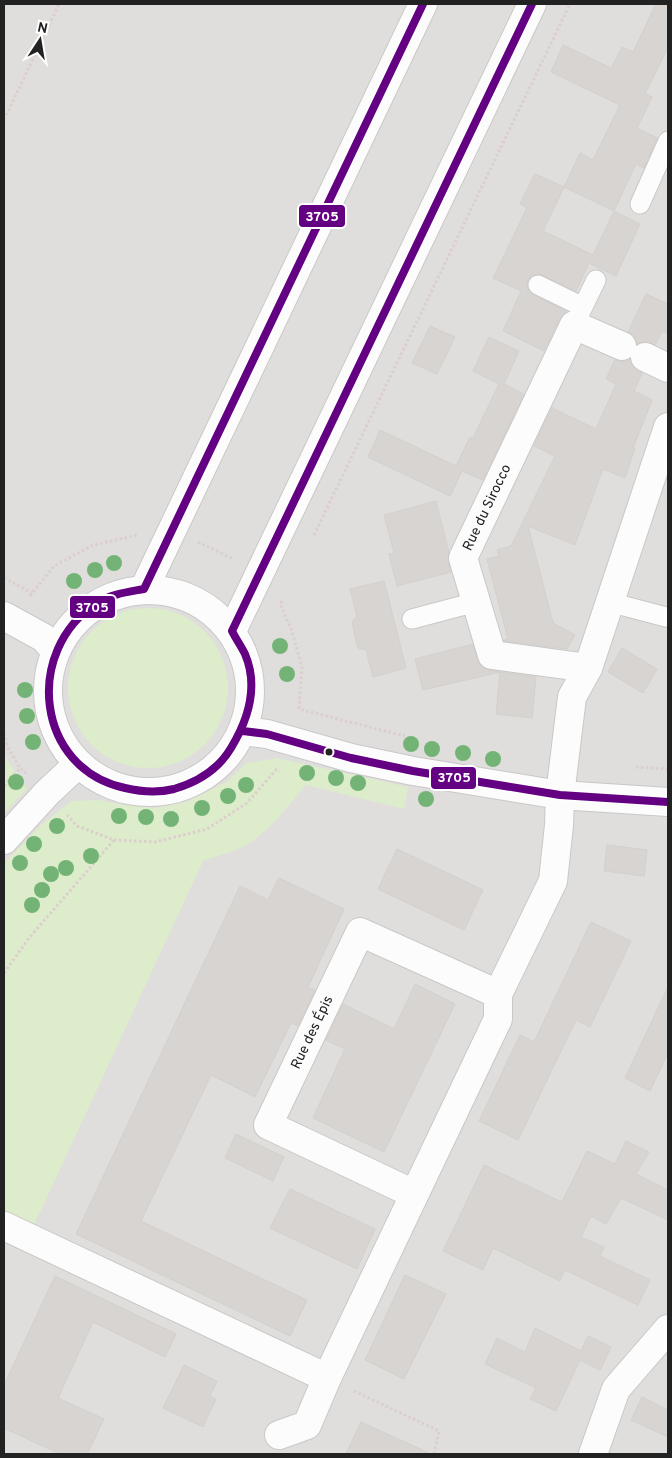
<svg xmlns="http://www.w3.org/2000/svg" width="672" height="1458" font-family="Overpass,sans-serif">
	<rect width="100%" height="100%" fill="#f0eeeb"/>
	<path fill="#dfdedc" d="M4,4H668V1454H4Z"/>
	<path fill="#ddeccb" d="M68 688a80 80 0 1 1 160 0a80 80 0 1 1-160 0Z
		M4,751L6,758L27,789L4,813Z
		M277,758L408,787L404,809L306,785C290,804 274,825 254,840C239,851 220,855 203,861L34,1225L4,1211V863L41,825L71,801L99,800L124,805L156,808L186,802L226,782L247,763Z"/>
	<path fill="#d7d4d2" stroke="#d3d0cc" d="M656,4H668V47L645,94L652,97L637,128L657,138L644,168L636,164L614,211L564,187L580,153L593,160L620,105L551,72L563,45L611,68L622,47L633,52Z
		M535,174L564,187L543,231L593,255L614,211L640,224L616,276L589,263L576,291L542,275L537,274L532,275L528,280L527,286L529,292L533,295L566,311L560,318L544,351L503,331L521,291L493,278L527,208L520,204Z
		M646,294L668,304V334L662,331L655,345L644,341L637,344L634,336L628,332Z
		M430,326L455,337L437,374L412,363Z
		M489,337L519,351L504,384L524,394L483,480L462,471L450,496L368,457L380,430L456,466L470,437L473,438L499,384L473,371Z
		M630,359L632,366L642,373L634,391L652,400L633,448H635L625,478L603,469L575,545L528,526L553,623L575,635L567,649L504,641V640L508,639L487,559L499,556L497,550L511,546L555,456L534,446L552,408L596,429L616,384L606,379L615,360L623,362Z
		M436,501L449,553L448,562L451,572L397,586L389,554L394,553L384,515Z
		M384,581L406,668L373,677L366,650L358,648L352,622L357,616L350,589Z
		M473,644L477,659L481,666L489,670L500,672L423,690L415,659Z
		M622,648L657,669L643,693L608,672Z
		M500,672L536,677L532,718L496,714Z
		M607,845L647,850L644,876L604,871Z
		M397,849L483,890L464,930L378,889Z
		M279,878L344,909L308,987L315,990L298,1026L291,1023L255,1097L211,1075L141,1221L307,1300L290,1336L76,1234L240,886L268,900Z
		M591,922L631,941L590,1027L576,1020L518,1140L479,1121L520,1035L534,1042Z
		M415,984L455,1004L384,1152L313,1118L345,1049L326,1040L343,1004L394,1029Z
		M668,987V1053L650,1091L625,1078Z
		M236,1134L284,1157L273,1181L225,1158Z
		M626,1141L649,1152L636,1174L668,1190V1220L621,1198L606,1224L591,1216L581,1237L604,1247L600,1256L650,1280L638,1305L565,1270L560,1281L493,1248L483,1270L443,1251L484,1165L562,1202L587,1151L615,1164Z
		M290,1189L375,1229L357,1269L270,1228Z
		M405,1275L446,1294L404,1379L365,1360Z
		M55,1276L176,1334L165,1357L93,1322L58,1398L104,1419L87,1454H60L4,1428V1385Z
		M535,1328L581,1351L588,1336L611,1347L600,1370L580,1360L556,1411L530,1399L536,1388L485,1364L497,1338L525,1352Z
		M184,1365L217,1381L210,1396L216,1399L203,1427L163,1408Z
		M642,1397L668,1410V1437L631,1420Z
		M361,1422L431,1454H346Z"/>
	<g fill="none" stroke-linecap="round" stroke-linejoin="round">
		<defs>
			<path id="lane" d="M640,204L668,141
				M538,285L583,307
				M578,317L596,280
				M609,602L666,617
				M412,619L476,602"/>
			<g id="street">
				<path d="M645,357L668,368"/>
				<path d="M144,589L423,4"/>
				<circle cx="149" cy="691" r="101"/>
				<path d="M4,616L44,638L55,651"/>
				<path d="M232,631L532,4"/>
				<path id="s1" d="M588,668L492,655L463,558L574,325L622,346"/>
				<path d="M243,731L267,734L351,758L413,771L560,795L668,802"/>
				<path d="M4,840L47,793L78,764"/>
				<path id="s2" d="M414,1194L268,1125L360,932L498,994"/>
				<path d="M4,1226L327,1378L498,1019V994L553,881L559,825L560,795L572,697L588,668L668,427"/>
				<path d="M279,1435L307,1425L327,1378"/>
				<path d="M593,1454L616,1389L668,1329"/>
			</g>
		</defs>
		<use href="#lane" stroke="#c9c8c7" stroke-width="21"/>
		<use href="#street" stroke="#c9c8c7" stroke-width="30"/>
		<path stroke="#dccecd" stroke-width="3" stroke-dasharray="2.5 2.5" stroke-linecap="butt" d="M4,120L59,4
			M314,535L570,4
			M198,542L233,559
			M4,578L32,593
			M30,596L54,566L93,545L138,535
			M282,601L280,604L292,631L302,668L299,709L405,736
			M4,733L8,748L20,768
			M636,767L668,769
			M4,786L20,768L26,773
			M114,840L155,842L207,829L247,803L276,770L280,771
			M4,973L29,938L114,840L77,826L67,815
			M354,1391L439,1431L434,1454"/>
		<use href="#lane" stroke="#fdfcfc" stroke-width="19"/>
		<use href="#street" stroke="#fdfcfc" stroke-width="28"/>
		<defs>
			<path id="bus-1" d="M423,4L144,589C128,592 111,594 97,603C23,651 36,769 125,788C142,792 158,793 174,789C198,782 218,770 231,748C248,720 259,687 245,654C241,646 236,639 232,631L532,4
				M243,731L267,734L351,758L413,771L560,795L668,802"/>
		</defs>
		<use href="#bus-1" stroke="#fff" stroke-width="11"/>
		<use href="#bus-1" stroke="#640082" stroke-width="8"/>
	</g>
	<g fill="#73b476">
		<circle cx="114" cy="563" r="8"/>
		<circle cx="95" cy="570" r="8"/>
		<circle cx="74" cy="581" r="8"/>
		<circle cx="280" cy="646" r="8"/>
		<circle cx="287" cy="674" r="8"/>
		<circle cx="25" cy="690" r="8"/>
		<circle cx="27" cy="716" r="8"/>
		<circle cx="33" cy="742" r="8"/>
		<circle cx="411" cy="744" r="8"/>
		<circle cx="432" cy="749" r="8"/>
		<circle cx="463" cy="753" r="8"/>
		<circle cx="493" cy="759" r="8"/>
		<circle cx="307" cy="773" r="8"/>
		<circle cx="336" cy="778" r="8"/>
		<circle cx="16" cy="782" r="8"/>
		<circle cx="358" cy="783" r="8"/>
		<circle cx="246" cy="785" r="8"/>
		<circle cx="228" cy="796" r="8"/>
		<circle cx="426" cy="799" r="8"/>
		<circle cx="202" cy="808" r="8"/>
		<circle cx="119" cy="816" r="8"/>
		<circle cx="146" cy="817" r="8"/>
		<circle cx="171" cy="819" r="8"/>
		<circle cx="57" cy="826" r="8"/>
		<circle cx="34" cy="844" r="8"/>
		<circle cx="91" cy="856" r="8"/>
		<circle cx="20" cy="863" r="8"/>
		<circle cx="66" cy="868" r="8"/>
		<circle cx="51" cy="874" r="8"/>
		<circle cx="42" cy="890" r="8"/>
		<circle cx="32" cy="905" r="8"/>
	</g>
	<circle fill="#222" stroke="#fff" stroke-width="2" cx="329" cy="752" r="4.5"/>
	<g text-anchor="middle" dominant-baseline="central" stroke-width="5" stroke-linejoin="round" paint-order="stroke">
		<g font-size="14" fill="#222" stroke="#fff">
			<text stroke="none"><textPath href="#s1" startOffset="254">Rue du Sirocco</textPath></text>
			<text stroke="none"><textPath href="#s2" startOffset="264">Rue des Épis</textPath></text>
		</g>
	</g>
	<g stroke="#fff" stroke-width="2">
		<rect x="298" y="204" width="48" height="24" rx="5" fill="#640082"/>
		<rect x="69" y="595" width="47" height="24" rx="5" fill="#640082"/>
		<rect x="430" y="766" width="47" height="24" rx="5" fill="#640082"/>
	</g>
	<g font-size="14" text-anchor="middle" font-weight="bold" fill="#fff">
		<text x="322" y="221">3705</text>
		<text x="92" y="612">3705</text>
		<text x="454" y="782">3705</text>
	</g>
	<rect width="672" height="1458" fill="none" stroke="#222222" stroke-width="10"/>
	<g transform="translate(40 40) rotate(12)" stroke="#ffffff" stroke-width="4" paint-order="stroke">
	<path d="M0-4L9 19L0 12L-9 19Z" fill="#222222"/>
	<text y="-8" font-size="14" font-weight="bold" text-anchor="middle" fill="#222222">N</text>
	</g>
</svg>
